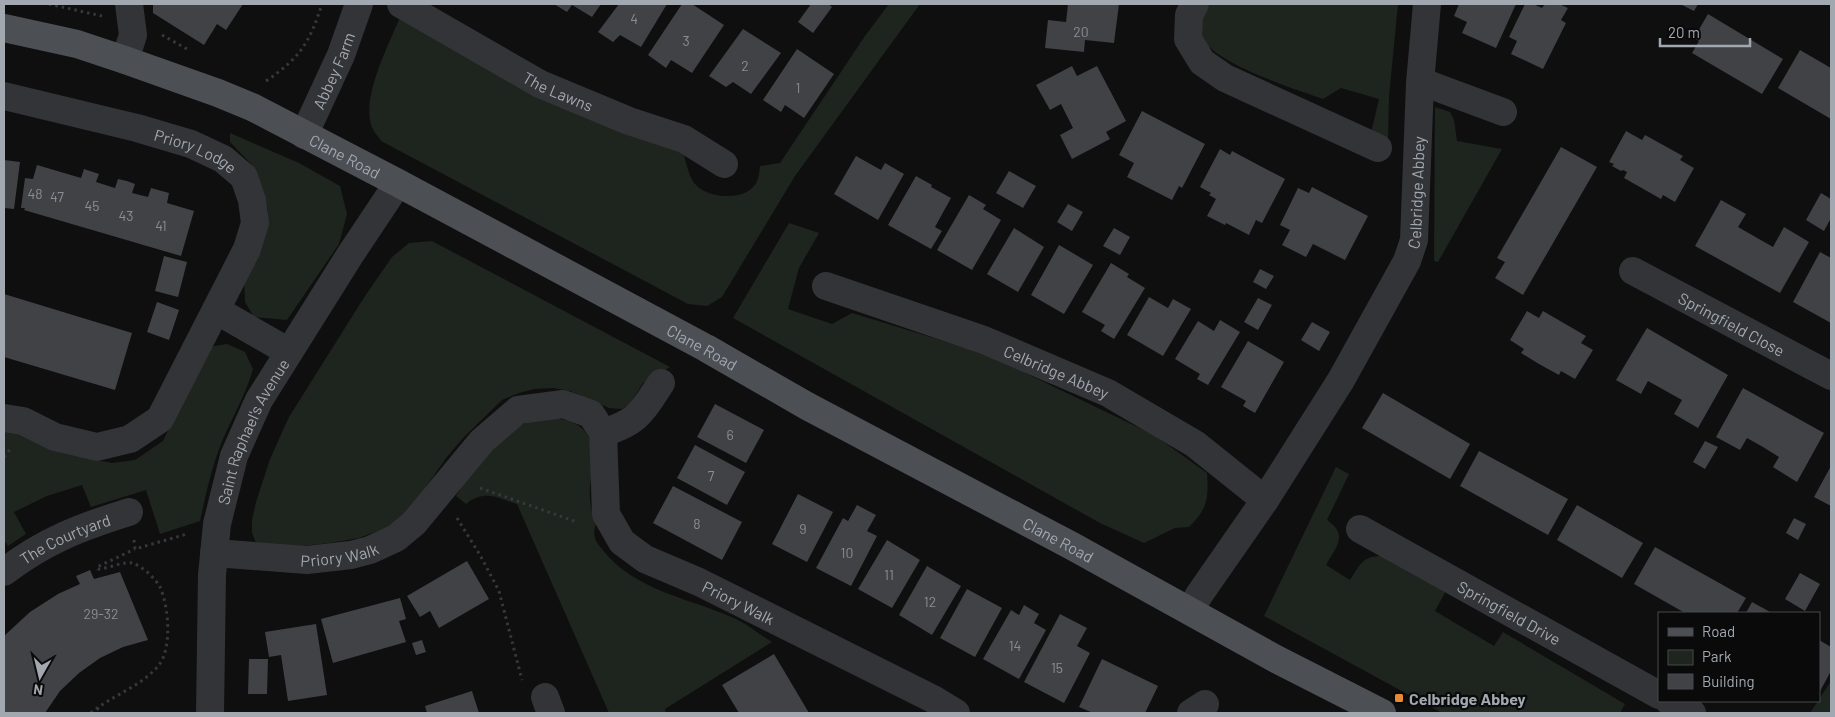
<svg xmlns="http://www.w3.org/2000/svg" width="1835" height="717" font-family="Barlow,sans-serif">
	<rect width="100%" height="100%" fill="#0f0f10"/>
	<path fill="#1e241e" d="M889,4H920L795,176L722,297L707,306L688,304L381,141C378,136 372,130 371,124C362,95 390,42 401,15L683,152C686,162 689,177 695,184C707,198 740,201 753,187C759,181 759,174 760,166L780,163L865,36Z
		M1206,4H1398L1389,97L1388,142L1369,141L1379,99L1341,88L1323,99C1296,89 1202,61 1199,30C1199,22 1204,11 1206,4Z
		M1435,107L1450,112L1454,120L1457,141L1502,149L1438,262L1434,261Z
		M230,133L299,163L340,186L347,214L339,244L287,320L254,317L245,302L244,281L262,236L268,212L264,192L251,164L230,142Z
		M789,223L819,233L799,268L788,309L832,324L852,313L986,354L1154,435L1207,473C1209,498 1207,510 1189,527L1175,528L1144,543L1100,523L733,318Z
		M432,241L670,367L643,383L629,405L621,409L609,408L570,391L553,388L535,389L519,393L502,400L463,438L446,458L415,503L393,525L359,538L330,543L301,546L256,543L252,533V520L256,502L270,459L289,417L365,296L392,257L409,243Z
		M227,344L245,352L253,369C246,394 233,416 223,439C212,465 206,494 200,521L160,534L146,490L91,507L82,485L47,496L14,512L26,534L8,546L4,540V430L38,438L86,458L112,463L135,460L163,441L209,347Z
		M546,417C553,418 562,419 569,421C600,432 592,461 590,486C589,499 591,512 596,524C592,534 595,541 602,549C634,591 690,598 736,619C749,625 760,635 772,642L665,709L666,713H609L517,504C497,498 485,489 466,504L456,496C475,464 507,422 546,417Z
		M1336,467L1349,474L1327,520C1349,535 1336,547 1326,565L1350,580C1361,563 1362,556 1384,556L1446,591L1435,611L1494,646L1503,632L1625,704L1620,713H1442L1264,616Z
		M1831,681V713H1810Z"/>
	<path fill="#404246" d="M153,4H243L226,30L217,24L204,45L153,13Z
		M554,4H601L592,17L572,5L567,12Z
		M619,4H667L641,47L620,35L613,42L598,32Z
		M682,4H692L724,25L692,73L671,60L666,68L648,55Z
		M811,4H828L832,7L813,33L798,22Z
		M1068,4H1119L1114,43L1085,40L1084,52L1045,48L1048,20L1066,22Z
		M1459,4H1516L1496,48L1462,33L1467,22L1454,16Z
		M1525,4H1533L1542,8L1545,4H1559L1568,8L1561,20L1566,23L1543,69L1511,54L1517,41L1509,37Z
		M1680,4H1698L1694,11Z
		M1708,14L1783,59L1762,94L1692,53L1699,41L1694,38Z
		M743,29L781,53L751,94L733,82L726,87L709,76Z
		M797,49L834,74L804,118L785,105L781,112L763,100Z
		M1800,50L1831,68V119L1778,88Z
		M1072,66L1077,76L1097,66L1126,121L1106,132L1110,139L1072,159L1060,135L1073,128L1061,104L1050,110L1036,85Z
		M1142,111L1205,144L1182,188L1179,186L1172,200L1127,177L1134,163L1119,155Z
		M1626,131L1642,140L1645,135L1683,156L1680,160L1694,168L1675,202L1663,195L1661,199L1624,178L1627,172L1623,170L1621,171L1612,166L1614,164L1609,162Z
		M1561,147L1597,167L1523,295L1495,278L1505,262L1497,258Z
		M1220,149L1230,155L1232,151L1285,179L1262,223L1256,220L1249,235L1226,223L1225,225L1207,216L1216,199L1209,195L1211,193L1200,187Z
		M856,156L881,170L885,163L904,174L878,220L834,194Z
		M4,160L20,162L14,209L4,208Z
		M37,165L81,178L84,169L99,174L96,182L115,188L118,179L127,181L135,184L132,193L148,197L151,188L169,193L167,203L194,211L181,256L24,210L25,208H21L25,178L33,179Z
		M1009,171L1036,186L1023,208L996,193Z
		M916,176L932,185L931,187L951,198L935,227L942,231L931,249L888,225Z
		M1312,187L1368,216L1345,260L1313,244L1306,257L1282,245L1290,230L1280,225L1298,188L1309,193Z
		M1821,193L1831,199V218L1824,231L1806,220Z
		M969,195L986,205L983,209L1001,220L972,270L937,250Z
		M1721,200L1746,214L1738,227L1773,247L1784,227L1809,242L1780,293L1695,246Z
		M1068,204L1083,212L1072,231L1057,222Z
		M1014,228L1044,247L1018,292L987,274Z
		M1114,228L1130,237L1120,255L1103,246Z
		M1059,245L1093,265L1064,314L1031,295Z
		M1820,252L1831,258V323L1793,302Z
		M164,256L187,262L178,297L155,291Z
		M1111,263L1129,274L1127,277L1145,288L1114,339L1101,331L1105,325L1082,312Z
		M1260,269L1274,276L1266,289L1253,282Z
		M4,294L132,333L115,390L4,357Z
		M1149,297L1168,308L1173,299L1191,309L1163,356L1127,335Z
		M1258,298L1272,305L1258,330L1244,322Z
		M157,302L179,310L169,340L147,332Z
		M1527,311L1539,318L1543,311L1586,336L1581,343L1593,350L1575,379L1561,371L1559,375L1539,364L1521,353L1524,349L1510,340Z
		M1220,320L1240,332L1208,385L1197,379L1200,374L1175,359L1198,321L1214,331Z
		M1312,322L1330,332L1319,351L1301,340Z
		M1647,328L1728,375L1698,428L1674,414L1682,400L1648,381L1641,394L1616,380Z
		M1248,341L1284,362L1255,413L1243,406L1246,401L1221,387Z
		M1743,388L1824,433L1797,482L1773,467L1779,457L1763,447L1747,438L1740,450L1716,437Z
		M1383,393L1470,444L1450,479L1362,428Z
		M715,404L764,430L746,463L697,437Z
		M1705,441L1718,447L1705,469L1693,462Z
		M695,445L745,472L727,505L677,478Z
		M1479,451L1568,499L1548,535L1460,486Z
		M1831,466V506L1814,497Z
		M673,486L742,522L722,560L653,523Z
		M798,494L833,512L807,562L772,544Z
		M857,505L876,515L867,531L877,536L851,586L816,568L843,518L848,521Z
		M1577,505L1643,543L1622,578L1557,540Z
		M1794,518L1806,524L1798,540L1786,533Z
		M887,540L920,560L892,608L858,589Z
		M1655,547L1746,598L1737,613H1685L1634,584Z
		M467,561L489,599L439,628L430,611L420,617L407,596Z
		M927,566L961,586L932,635L899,615Z
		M90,570L94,579L120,572L148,640L123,647L100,658L79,673L60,691L45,713H4V636L30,612L58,594L80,584L76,576Z
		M1800,573L1820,584L1805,611L1785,599Z
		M967,589L1002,608L975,657L940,638Z
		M400,598L406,619L399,621L406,642L333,663L321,619Z
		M1752,602L1772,613H1746Z
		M1024,605L1039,614L1034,623L1046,630L1019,679L983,659L1011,610L1019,615Z
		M1060,614L1087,628L1077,646L1090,653L1064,703L1024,682Z
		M316,624L327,695L288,701L281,655L269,657L265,632Z
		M422,640L426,652L416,655L412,643Z
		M1819,640L1831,647V671L1819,693Z
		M774,654L809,713H739L722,685Z
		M249,659H268L267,694H248Z
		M1102,659L1158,686L1145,713H1093L1079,707Z
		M472,691L479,713H427L425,706Z"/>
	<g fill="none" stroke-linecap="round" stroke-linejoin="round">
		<path stroke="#36393c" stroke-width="3" stroke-dasharray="2.5 4" stroke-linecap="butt" d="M49,4L102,16
			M162,35L187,49
			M266,81C300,58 310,42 322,4
			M4,457L11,448
			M480,488L577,522
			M457,518L480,555L499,591L522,680
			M134,540L135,549L187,534
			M97,708L102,713
			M91,713C112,695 141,687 159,665C172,648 169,607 160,587C155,578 142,566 132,563C123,561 108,569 98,569L97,567L135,549"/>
		<g stroke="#323437" stroke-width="28">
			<path id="s1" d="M401,4L540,84L629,121L684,139L724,164"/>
			<path d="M1195,4L1189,15L1188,39L1202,62L1225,78L1378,148"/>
			<path d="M125,60L133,35L129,4"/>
			<path d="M1420,83L1433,86L1503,112"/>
			<path id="s2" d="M4,96L137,128L191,144L223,159L244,177L252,200L255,223L247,249L160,419L130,439L97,447L55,437L23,421L4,418"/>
			<path id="s3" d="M304,135L341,55L359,4"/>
			<path id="s4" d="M1633,271L1831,376"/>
			<path id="s5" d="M826,286L984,340L1108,393L1195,444L1265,500"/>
			<path d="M216,310L289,352"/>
			<path d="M603,433C638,422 641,413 661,383"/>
			<path id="s6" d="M1360,529L1659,695"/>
			<path id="s7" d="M214,553L307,560L351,555L370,550L396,538L414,523L482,441L518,410L563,404L591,414L603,433L606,514L622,542L645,559L699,582L933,699L956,713"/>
			<path id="s8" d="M4,572C44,541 81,527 129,512"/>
			<path id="s9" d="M1190,611L1199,595L1265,500L1341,380L1407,261L1414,240L1420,83L1427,4"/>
			<path d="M545,697L551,713"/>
			<path d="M1669,701L1692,713"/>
			<path id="s10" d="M210,713L212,575L217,524L234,456L259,400L350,255L398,183"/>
			<path d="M1191,713L1205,704"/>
		</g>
		<path stroke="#4c4f54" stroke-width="28" id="s11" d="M4,28L77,44L125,60L218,93L252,107L398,183L706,348L807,406L1072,546L1276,659L1382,713"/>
	</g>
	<rect fill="#e88b30" stroke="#0a0a0b" stroke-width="2" x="1394" y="693" width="10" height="10" rx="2.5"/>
	<g text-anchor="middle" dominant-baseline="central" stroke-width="4.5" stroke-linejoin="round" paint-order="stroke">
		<g font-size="14" fill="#898e96">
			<text x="634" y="18">4</text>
			<text x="1081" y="31">20</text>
			<text x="686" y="40">3</text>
			<text x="745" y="65">2</text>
			<text x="798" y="87">1</text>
			<text x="35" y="193">48</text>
			<text x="57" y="196">47</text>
			<text x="92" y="205">45</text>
			<text x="126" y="215">43</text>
			<text x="161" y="225">41</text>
			<text x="730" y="434">6</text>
			<text x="711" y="475">7</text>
			<text x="697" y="523">8</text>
			<text x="803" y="528">9</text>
			<text x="847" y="552">10</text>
			<text x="889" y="574">11</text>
			<text x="930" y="601">12</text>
			<text x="101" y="613">29-32</text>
			<text x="1015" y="645">14</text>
			<text x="1057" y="667">15</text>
		</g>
		<g font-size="16" fill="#a1a8b0" stroke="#0a0a0b">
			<text stroke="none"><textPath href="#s3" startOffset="71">Abbey Farm</textPath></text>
			<text stroke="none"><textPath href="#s1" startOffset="180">The Lawns</textPath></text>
			<text stroke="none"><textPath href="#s2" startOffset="200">Priory Lodge</textPath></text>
			<text stroke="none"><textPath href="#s11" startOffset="366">Clane Road</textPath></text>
			<text stroke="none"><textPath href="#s9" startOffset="482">Celbridge Abbey</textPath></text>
			<text stroke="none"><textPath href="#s4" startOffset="112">Springfield Close</textPath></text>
			<text stroke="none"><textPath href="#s11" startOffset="771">Clane Road</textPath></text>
			<text stroke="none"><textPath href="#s5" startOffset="246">Celbridge Abbey</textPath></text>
			<text stroke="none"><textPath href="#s10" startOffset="289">Saint Raphael's Avenue</textPath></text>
			<text stroke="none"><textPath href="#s8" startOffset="70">The Courtyard</textPath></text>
			<text stroke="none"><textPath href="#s11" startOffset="1176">Clane Road</textPath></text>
			<text stroke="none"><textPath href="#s7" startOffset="126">Priory Walk</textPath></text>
			<text stroke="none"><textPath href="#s7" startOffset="706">Priory Walk</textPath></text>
			<text stroke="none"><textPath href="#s6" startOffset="171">Springfield Drive</textPath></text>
		</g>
		<g font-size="16" font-weight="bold" fill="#a1a8b0" stroke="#0a0a0b" text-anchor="start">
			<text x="1409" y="698">Celbridge Abbey</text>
		</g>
	</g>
	<rect width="1835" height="717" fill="none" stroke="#a1a8b0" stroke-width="10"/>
	<rect x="1658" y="612" width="162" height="90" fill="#0a0a0b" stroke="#46494d"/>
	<rect x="1668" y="628" width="25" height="8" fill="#4c4f54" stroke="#46494d"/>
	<text x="1702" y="637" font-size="15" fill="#a1a8b0">Road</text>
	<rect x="1668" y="650" width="25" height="15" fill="#1e241e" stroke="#46494d"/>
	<text x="1702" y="662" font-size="15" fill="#a1a8b0">Park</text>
	<rect x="1668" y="674" width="25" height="15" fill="#404246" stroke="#46494d"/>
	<text x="1702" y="687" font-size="15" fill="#a1a8b0">Building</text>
	<g transform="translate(40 677) rotate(188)" stroke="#0a0a0b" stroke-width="4" paint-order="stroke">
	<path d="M0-4L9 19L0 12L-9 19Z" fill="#a1a8b0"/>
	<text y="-8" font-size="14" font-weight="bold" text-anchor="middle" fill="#a1a8b0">N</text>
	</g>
	<path d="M1660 38v8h90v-8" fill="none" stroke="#a1a8b0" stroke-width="2.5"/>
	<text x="1668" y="38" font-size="15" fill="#a1a8b0" stroke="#0a0a0b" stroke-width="4" paint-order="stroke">20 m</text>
</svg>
